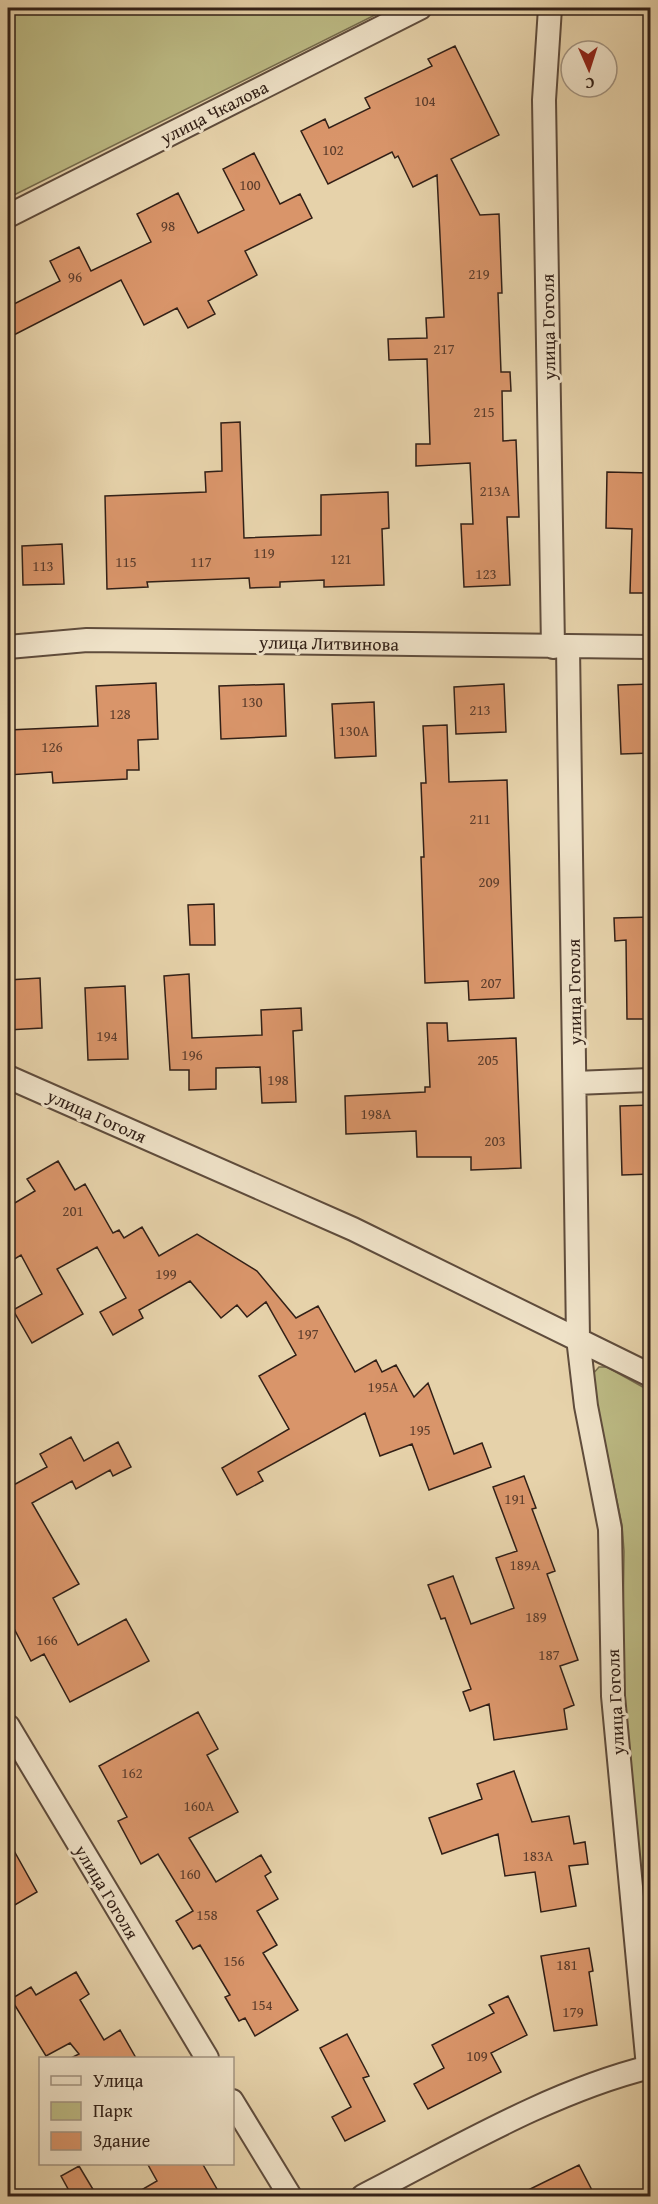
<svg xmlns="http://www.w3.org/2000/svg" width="658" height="2204" font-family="'Gentium Book Plus',serif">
	<rect width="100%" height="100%" fill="#e6d2aa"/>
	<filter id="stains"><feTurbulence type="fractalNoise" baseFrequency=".00333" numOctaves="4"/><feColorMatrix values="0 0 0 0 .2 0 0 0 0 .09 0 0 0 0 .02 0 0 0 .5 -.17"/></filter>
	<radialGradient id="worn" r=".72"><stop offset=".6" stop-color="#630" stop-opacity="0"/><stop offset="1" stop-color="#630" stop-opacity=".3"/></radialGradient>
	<path fill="#bcba84" stroke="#776d4e" stroke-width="1.5" d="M8,8H389L8,198Z
		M599,1367H607L650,1391V1986L622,1696L624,1551L622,1525L591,1376Z"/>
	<path fill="#d9956a" stroke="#322017" stroke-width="1.5" d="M455,46L499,135L451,159L480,215L499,214L502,293H498L501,372H510L511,391H502L503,441L516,440L519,517H507L510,585L464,587L461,524H473L470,463L416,466V444H430L427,359L389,360L388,339L427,338L426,318L444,317L437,175L413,187L398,156L395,158L392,152L328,184L301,131L325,119L329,128L370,108L365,98L432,66L428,59Z
		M254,153L280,204L300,194L312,218L245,251L257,275L208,301L215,314L188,328L177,308L144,325L121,280L8,338V307L60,281L50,261L79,247L91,271L151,242L137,214L178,193L198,233L244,210L223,169Z
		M240,422L244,538L321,535V495L388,492L389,528L382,529L384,585L324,587V580L280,582V587L250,588L249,578L147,582L148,587L107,589L105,496L206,492L205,472L222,471L221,423Z
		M607,472L651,473V593H630L632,529L606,528Z
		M62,544L64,584L23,585L22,546Z
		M156,683L158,739L138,740L139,770H127V779L53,783L52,772L8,775V730L98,726L96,686Z
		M284,684L286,736L221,739L219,686Z
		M504,684L506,732L456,734L454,687Z
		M651,684V753L621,754L618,685Z
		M374,702L376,756L335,758L332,704Z
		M447,725L449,782L507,780L514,998L469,1000L468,981L425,983L421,857H424L421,783H426L423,726Z
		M214,904L215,945H190L188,905Z
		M651,917V1019H627L626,940L615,941L614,918Z
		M189,974L192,1038L262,1035L261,1010L301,1008L302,1030L293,1031L296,1102L262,1103L260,1067L216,1068V1089L189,1090V1070H170L164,976Z
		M40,978L42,1028L8,1030V980Z
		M125,986L128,1059L88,1060L85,988Z
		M427,1023H447L448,1041L516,1038L521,1168L471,1170V1157H417L416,1131L346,1134L345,1096L425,1092V1087H430Z
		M651,1105V1174L622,1175L620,1106Z
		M58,1161L75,1190L85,1184L113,1233L119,1230L124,1238L142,1227L159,1256L197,1234L257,1271L296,1318L318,1306L355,1372L376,1360L382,1372L396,1365L414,1397L428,1383L454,1454L482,1443L491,1467L429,1490L412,1444L380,1456L365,1413L258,1472L263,1481L237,1495L222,1468L289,1429L259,1376L296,1355L266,1302L247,1317L237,1305L221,1318L190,1281L139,1310L143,1318L113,1335L100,1312L126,1298L97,1247L57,1269L83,1314L32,1343L13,1310L42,1294L21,1255L8,1263V1207L35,1191L27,1179Z
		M71,1437L84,1461L118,1442L131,1467L113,1476L110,1470L76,1489L72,1481L32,1503L79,1584L53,1598L78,1645L126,1619L149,1661L70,1702L44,1654L31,1661L8,1617V1488L47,1467L40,1454Z
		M524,1476L536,1508L532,1509L555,1571L547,1574L578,1660L560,1666L574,1705L564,1709L567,1729L494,1740L489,1704L470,1711L463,1692L471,1689L445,1618L441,1619L428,1585L453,1576L471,1624L514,1608L496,1558L517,1551L493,1487Z
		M198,1712L218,1749L207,1755L238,1812L189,1838L216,1882L261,1855L271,1872L265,1876L278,1899L257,1911L277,1945L263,1953L298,2010L255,2036L245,2018L239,2021L225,1997L230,1995L200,1945L193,1949L176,1921L193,1911L158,1854L141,1864L118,1821L127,1817L99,1766Z
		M514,1771L532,1822L569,1816L574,1844L585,1842L588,1864L569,1866L576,1906L541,1912L535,1872L505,1876L498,1834L442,1854L429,1818L482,1799L477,1784Z
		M8,1840L37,1892L8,1909Z
		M589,1948L593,1971L589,1972L597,2025L554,2031L541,1956Z
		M76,1972L89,1994L80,2000L104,2040L120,2030L136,2058H71L79,2054L70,2043L46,2056L11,1999L31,1987L36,1995Z
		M508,1996L527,2035L491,2053L501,2072L428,2109L414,2084L444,2068L432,2045L494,2013L489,2005Z
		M347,2034L369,2076L363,2078L385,2121L345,2141L332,2117L351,2107L320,2048Z
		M147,2163H202L221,2196H131L157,2181Z
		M579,2165L595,2196H516Z
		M79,2166L97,2196H72L61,2176Z"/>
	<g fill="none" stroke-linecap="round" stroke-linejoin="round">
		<defs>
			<path id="street" d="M550,8L544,100L553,647
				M8,216L420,8
				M8,647L87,640L650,647
				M568,647L578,1338L586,1406L610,1529L613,1696L648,2067
				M8,1077L353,1229L650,1375
				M575,1083L650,1080
				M8,1726L207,2058
				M232,2101L290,2196
				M363,2196C453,2150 552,2091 650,2067"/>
		</defs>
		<use href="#street" stroke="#5f4c3c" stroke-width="26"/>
		<use href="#street" stroke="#efe2c8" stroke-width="22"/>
	</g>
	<g text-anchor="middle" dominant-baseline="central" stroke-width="6" stroke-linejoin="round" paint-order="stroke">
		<g font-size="15" fill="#5c3d2c">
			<text x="425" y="100">104</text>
			<text x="333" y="149">102</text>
			<text x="250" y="184">100</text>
			<text x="168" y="225">98</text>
			<text x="479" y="273">219</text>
			<text x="75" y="276">96</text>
			<text x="444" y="348">217</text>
			<text x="484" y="411">215</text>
			<text x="495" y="490">213А</text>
			<text x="264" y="552">119</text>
			<text x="341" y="558">121</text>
			<text x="126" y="561">115</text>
			<text x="201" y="561">117</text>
			<text x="43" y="565">113</text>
			<text x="486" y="573">123</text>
			<text x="252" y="701">130</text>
			<text x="480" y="709">213</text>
			<text x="120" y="713">128</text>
			<text x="354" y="730">130А</text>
			<text x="52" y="746">126</text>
			<text x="480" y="818">211</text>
			<text x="489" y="881">209</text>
			<text x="491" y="982">207</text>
			<text x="107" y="1035">194</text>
			<text x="192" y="1054">196</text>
			<text x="488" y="1059">205</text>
			<text x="278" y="1079">198</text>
			<text x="376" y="1113">198А</text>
			<text x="495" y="1140">203</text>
			<text x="73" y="1210">201</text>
			<text x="166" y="1273">199</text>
			<text x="308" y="1333">197</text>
			<text x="383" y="1386">195А</text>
			<text x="420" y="1429">195</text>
			<text x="515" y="1498">191</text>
			<text x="525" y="1564">189А</text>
			<text x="536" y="1616">189</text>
			<text x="47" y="1639">166</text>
			<text x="549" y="1654">187</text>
			<text x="132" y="1772">162</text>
			<text x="199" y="1805">160А</text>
			<text x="538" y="1855">183А</text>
			<text x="190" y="1873">160</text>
			<text x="207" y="1914">158</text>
			<text x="234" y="1960">156</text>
			<text x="567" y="1964">181</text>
			<text x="262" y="2004">154</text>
			<text x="573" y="2011">179</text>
			<text x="477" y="2055">109</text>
		</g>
		<g font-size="18" fill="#322017" stroke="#efe2c8">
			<text transform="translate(214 112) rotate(-27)">улица Чкалова</text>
			<text transform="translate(548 327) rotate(-91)">улица Гоголя</text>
			<text transform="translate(329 643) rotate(1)">улица Литвинова</text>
			<text transform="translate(574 992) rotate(-91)">улица Гоголя</text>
			<text transform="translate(97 1116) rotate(24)">улица Гоголя</text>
			<text transform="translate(615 1702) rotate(-93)">улица Гоголя</text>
			<text transform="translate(107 1892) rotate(59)">улица Гоголя</text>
		</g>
	</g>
	<rect width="658" height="2204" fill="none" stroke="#e6d2aa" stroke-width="30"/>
	<rect x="9" y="9" width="640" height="2186" fill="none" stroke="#322017" stroke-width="3"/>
	<rect x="15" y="15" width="628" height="2174" fill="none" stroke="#322017" stroke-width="1.5"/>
	<rect x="39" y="2057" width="195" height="108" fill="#efe2c8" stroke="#a39481" stroke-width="1.5"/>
	<rect x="51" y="2076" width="30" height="9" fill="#efe2c8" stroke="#a39481" stroke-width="1.5"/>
	<text x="93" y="2087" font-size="18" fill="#322017">Улица</text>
	<rect x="51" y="2102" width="30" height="18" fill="#bcba84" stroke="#a39481" stroke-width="1.5"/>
	<text x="93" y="2117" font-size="18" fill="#322017">Парк</text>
	<rect x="51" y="2132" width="30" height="18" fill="#d9956a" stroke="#a39481" stroke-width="1.5"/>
	<text x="93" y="2147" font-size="18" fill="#322017">Здание</text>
	<g transform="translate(589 69) rotate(177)"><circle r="28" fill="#efe2c8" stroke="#a39481" stroke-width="1.5"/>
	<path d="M0-4.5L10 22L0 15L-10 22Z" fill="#8f2418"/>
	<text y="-9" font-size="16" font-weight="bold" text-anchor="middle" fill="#322017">С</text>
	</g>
	<rect width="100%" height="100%" filter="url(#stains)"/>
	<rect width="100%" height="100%" fill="url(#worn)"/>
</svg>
